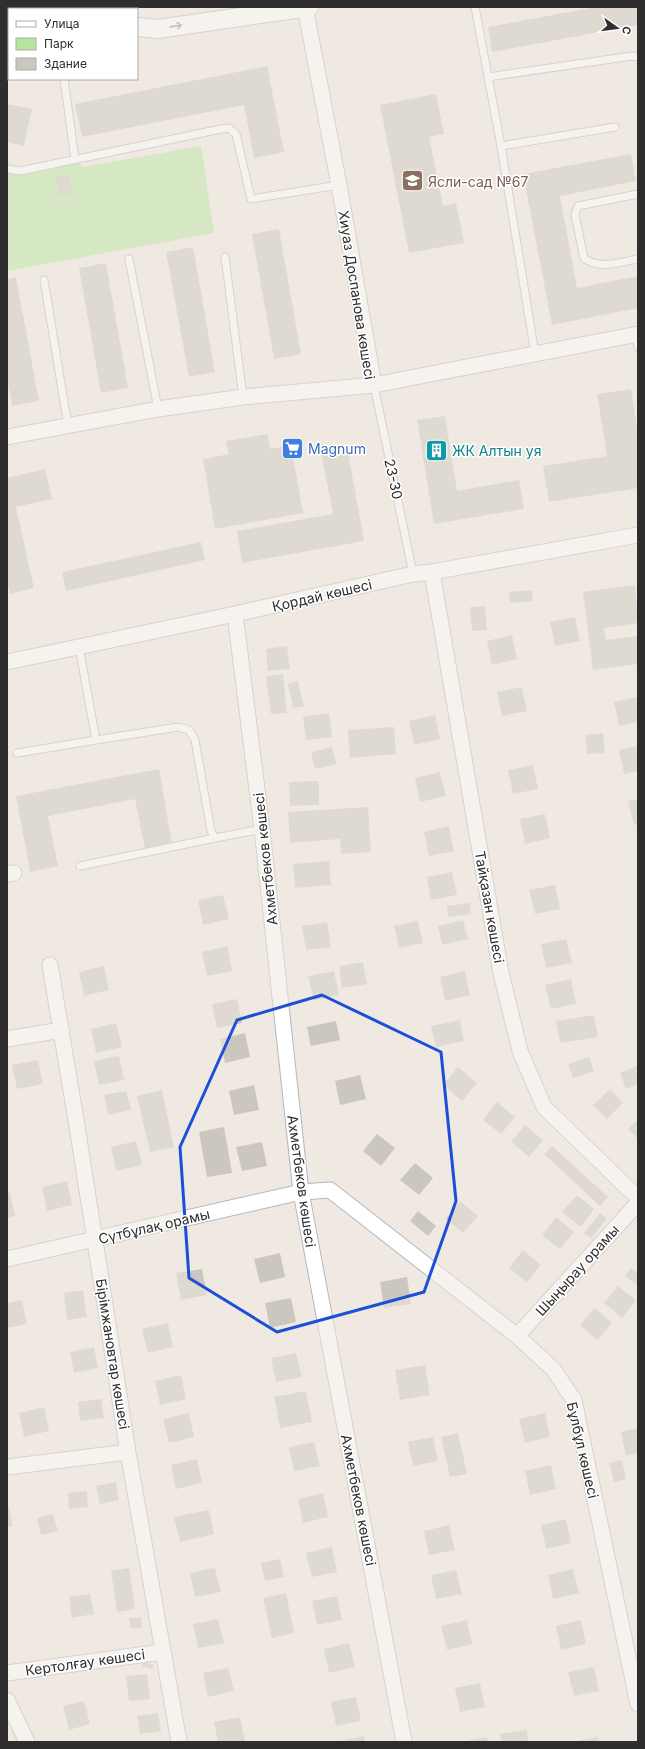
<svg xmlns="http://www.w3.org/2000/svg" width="645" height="1749" font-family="Inter,sans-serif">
	<rect width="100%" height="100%" fill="#efe9e1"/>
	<path fill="#b6e59e" d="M201,146L214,233L7,271V171L75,159L83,167Z"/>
	<path fill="#cbc7bf" d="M596,7H638V25L492,52L488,27Z
		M267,66L284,152L254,158L244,105L82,137L75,104Z
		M436,94L444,134L429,137L443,206L456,203L464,243L409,253L380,105Z
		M7,104L32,109L24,146L7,142Z
		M631,154L636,181L560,196L577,288L638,276V308L552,325L523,174Z
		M68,174L72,193L59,196L55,176Z
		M279,229L301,354L274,359L252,234Z
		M193,247L215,372L189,377L166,252Z
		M106,263L128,388L101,393L79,268Z
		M16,277L39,401L12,406L7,378V279Z
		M631,389L638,434V488L549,502L543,466L607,456L597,394Z
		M445,416L457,491L519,480L524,509L434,524L417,420Z
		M267,434L270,449L291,445L303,513L215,529L203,459L229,454L226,441Z
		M347,446L364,541L242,563L237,531L333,514L321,451Z
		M45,469L52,499L16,507L34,588L10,594L7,580V478Z
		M201,542L205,560L66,591L62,572Z
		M635,585L638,623L604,628L606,640L638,636V664L593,670L583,592Z
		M532,590L533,601L510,603L509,592Z
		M485,606L487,630L472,631L470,607Z
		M575,617L580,641L555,646L550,622Z
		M512,635L517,659L492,665L487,641Z
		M287,646L290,669L268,671L266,649Z
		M283,674L287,713L271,714L266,676Z
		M298,681L304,706L293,708L288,684Z
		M522,687L527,711L502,716L497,692Z
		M638,697V722L619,726L614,702Z
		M329,713L332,737L306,740L303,717Z
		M435,715L440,739L414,745L409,721Z
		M394,727L396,754L350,758L348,730Z
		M603,733L605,753L587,754L585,735Z
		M638,746V771L624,774L619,750Z
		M332,747L336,764L315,769L311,752Z
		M533,765L538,789L513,794L508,770Z
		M159,769L172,844L145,849L135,799L48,816L58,866L30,872L16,796Z
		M440,772L446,796L420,802L415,778Z
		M319,781V805L290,806L289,782Z
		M638,799V824L634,825L628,801Z
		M368,807L371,852L341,854L340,839L290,843L288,812Z
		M545,814L550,838L525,844L520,819Z
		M449,826L454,851L429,856L424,832Z
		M329,861L331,885L295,888L293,864Z
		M452,872L457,895L431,900L427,877Z
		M555,885L560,909L535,914L529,890Z
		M223,895L229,919L203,925L198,900Z
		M470,903L471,914L448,917L447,906Z
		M463,920L468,939L442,945L438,926Z
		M418,921L423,943L399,948L394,926Z
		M327,922L331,947L306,950L302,926Z
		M566,939L572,963L546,968L541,944Z
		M227,946L232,971L207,976L202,952Z
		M363,962L367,984L342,988L339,966Z
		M104,966L109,990L84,996L79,972Z
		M334,971L339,995L314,1000L308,976Z
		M465,971L470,995L445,1001L440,977Z
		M571,979L576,1004L551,1009L545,985Z
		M237,999L242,1023L217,1028L212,1004Z
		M594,1015L598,1037L560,1043L556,1021Z
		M460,1020L464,1041L436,1047L431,1026Z
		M336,1021L340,1040L311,1046L307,1027Z
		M116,1023L122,1047L96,1053L91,1029Z
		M245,1033L250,1057L225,1063L220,1039Z
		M119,1056L124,1080L99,1085L94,1061Z
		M589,1057L594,1071L573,1078L568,1064Z
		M38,1060L43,1084L17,1089L12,1065Z
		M637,1066L638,1084L626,1089L620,1073Z
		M458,1067L477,1083L462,1101L443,1085Z
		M360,1075L366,1099L340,1105L335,1081Z
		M254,1085L259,1110L234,1115L229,1091Z
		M610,1089L623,1103L607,1119L593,1105Z
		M162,1090L174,1147L150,1152L137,1096Z
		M126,1091L131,1110L108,1115L104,1095Z
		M497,1102L515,1117L501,1134L483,1120Z
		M638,1119V1139L628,1129Z
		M525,1125L543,1140L529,1157L511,1142Z
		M224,1127L232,1173L207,1177L199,1132Z
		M377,1134L395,1148L381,1166L363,1151Z
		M136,1141L142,1165L116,1171L111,1147Z
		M262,1142L267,1166L242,1171L236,1147Z
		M552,1146L608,1197L600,1206L544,1154Z
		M415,1163L433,1178L419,1195L400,1180Z
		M67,1181L72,1205L47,1211L42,1187Z
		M10,1192L15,1216L7,1218V1193Z
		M577,1195L594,1209L581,1227L562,1212Z
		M460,1201L478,1216L463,1233L446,1219Z
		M418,1211L436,1226L428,1236L410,1221Z
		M600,1213L607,1219L591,1238L584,1233Z
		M556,1217L574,1232L560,1249L542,1235Z
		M523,1250L541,1265L527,1282L509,1268Z
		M280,1253L285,1277L260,1283L254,1259Z
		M631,1268L638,1273V1286L625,1276Z
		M202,1269L207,1295L181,1300L176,1273Z
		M407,1277L411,1304L384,1308L380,1282Z
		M618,1286L636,1300L622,1318L604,1303Z
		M83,1290L87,1317L67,1320L64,1293Z
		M291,1298L296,1322L270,1328L265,1303Z
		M22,1300L27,1324L7,1328V1303Z
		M594,1308L612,1323L598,1340L580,1325Z
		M168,1323L173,1347L148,1353L142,1329Z
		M94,1347L98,1368L74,1373L70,1352Z
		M296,1353L302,1377L276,1382L271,1358Z
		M425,1365L430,1395L400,1400L395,1370Z
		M181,1375L186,1399L160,1405L155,1381Z
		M306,1391L312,1422L280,1428L274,1397Z
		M101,1399L104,1418L80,1421L78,1402Z
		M44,1407L49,1431L24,1437L19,1413Z
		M189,1413L194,1437L169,1443L163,1419Z
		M545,1413L550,1437L525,1443L519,1419Z
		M638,1428V1453L626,1456L621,1432Z
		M458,1433L467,1474L450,1477L441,1437Z
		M433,1437L438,1461L413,1466L408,1442Z
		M314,1442L320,1466L294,1471L289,1447Z
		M197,1459L202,1483L176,1489L171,1465Z
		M622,1460L626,1479L614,1482L609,1463Z
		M551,1465L556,1489L530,1495L525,1471Z
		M116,1482L119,1500L100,1504L96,1486Z
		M87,1491L88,1507L69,1509L68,1493Z
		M323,1493L328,1517L303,1523L298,1499Z
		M7,1500L13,1526L7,1527Z
		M209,1510L214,1534L180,1542L174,1517Z
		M53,1514L58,1531L41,1535L37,1518Z
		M566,1519L571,1543L546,1549L541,1525Z
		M449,1525L455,1550L429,1555L424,1531Z
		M332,1547L337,1572L312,1577L306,1553Z
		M280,1559L284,1577L265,1581L261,1563Z
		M129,1568L135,1609L117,1612L111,1571Z
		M215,1568L221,1592L195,1597L190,1573Z
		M573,1569L579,1593L553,1599L548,1575Z
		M456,1570L462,1594L436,1599L431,1575Z
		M286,1593L294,1633L272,1638L263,1598Z
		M90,1594L94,1614L72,1618L69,1597Z
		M337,1596L342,1620L317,1625L312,1601Z
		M141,1617L142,1628H130L129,1618Z
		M218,1619L224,1643L198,1648L193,1624Z
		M467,1620L472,1644L447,1650L441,1626Z
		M581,1620L586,1644L561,1650L556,1626Z
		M349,1643L355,1667L329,1673L324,1649Z
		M143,1662L154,1665L153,1669L142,1666Z
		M594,1667L599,1691L574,1696L568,1672Z
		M228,1668L234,1691L208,1697L203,1673Z
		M147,1674L150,1699L129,1701L126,1676Z
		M480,1683L485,1707L460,1712L455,1688Z
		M356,1697L361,1721L336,1726L331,1702Z
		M84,1701L90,1724L69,1730L63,1706Z
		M158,1713L161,1731L140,1734L137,1716Z
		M240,1717L245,1741L218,1742L214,1722Z
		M527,1730L528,1742H502L500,1734Z
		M364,1736L365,1742H339V1741Z
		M487,1737L488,1742H466V1741Z
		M598,1737L600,1742H577V1741Z"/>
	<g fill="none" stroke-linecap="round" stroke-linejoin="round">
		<defs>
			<path id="service" d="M475,7L501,146L535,354
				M488,77L632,56L638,57
				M64,79L75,159
				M501,146L615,127
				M7,169L20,171L221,129L229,128L236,134L251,199L339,185
				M638,194L578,206L575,215L584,258C599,270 620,262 638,259
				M225,257L243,397
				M129,259L158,409
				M44,280L68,426
				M636,334L638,347
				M374,385L413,574
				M96,740L178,727L189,730L195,740L211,831L215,838L262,829
				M17,753L96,740L79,647
				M80,866L215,838"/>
			<path id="minor" d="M305,7L339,185L374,385
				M7,437L158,409L243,397L374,385L638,334
				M432,572L501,973L520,1051L544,1107L638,1198
				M235,614L262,829L301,1192L404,1742
				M7,662L235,614L413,574L432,572L638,535
				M7,874L14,873
				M50,965L77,1126L128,1452L179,1742
				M7,1039L62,1030
				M7,1259L301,1192L330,1190L517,1336L553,1369L574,1400L638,1704
				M517,1336L638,1203
				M7,1467L128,1452
				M7,1673L162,1652
				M7,1700L27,1742"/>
			<path id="tertiary" d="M7,12H9
				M137,27L158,29L309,7"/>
		</defs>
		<use href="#service" stroke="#b4b7c1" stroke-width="9"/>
		<use href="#minor" stroke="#b4b7c1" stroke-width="17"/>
		<use href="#tertiary" stroke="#b4b7c1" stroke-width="20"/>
		<use href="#service" stroke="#fff" stroke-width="7"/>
		<use href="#minor" stroke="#fff" stroke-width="15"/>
		<use href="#tertiary" stroke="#fff" stroke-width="18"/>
	</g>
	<defs><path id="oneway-shaft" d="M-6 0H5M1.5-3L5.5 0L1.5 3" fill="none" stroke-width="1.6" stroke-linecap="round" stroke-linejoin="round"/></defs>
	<use stroke="#969696" href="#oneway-shaft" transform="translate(176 26) rotate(-8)"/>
	<path d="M0 0H645V1749H0ZM322,995L441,1052L456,1201L424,1292L277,1332L189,1278L180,1147L237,1020Z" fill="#efe9e1" fill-opacity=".55" fill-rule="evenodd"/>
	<path fill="none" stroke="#1d4ed8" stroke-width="3" stroke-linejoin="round" d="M322,995L441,1052L456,1201L424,1292L277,1332L189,1278L180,1147L237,1020Z"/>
	<defs>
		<symbol id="school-square" viewBox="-11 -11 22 22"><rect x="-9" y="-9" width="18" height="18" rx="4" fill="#8d6e63" stroke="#fff"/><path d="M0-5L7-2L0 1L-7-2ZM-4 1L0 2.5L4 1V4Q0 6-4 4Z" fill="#fff"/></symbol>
		<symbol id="supermarket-square" viewBox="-11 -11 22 22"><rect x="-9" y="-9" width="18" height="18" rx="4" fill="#3f7fe0" stroke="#fff"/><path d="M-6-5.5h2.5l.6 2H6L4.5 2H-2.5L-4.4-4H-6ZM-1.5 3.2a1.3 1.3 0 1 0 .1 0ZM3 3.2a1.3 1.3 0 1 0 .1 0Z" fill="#fff"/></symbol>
		<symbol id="building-square" viewBox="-11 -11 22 22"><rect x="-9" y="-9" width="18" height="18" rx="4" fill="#0f9aa8" stroke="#fff"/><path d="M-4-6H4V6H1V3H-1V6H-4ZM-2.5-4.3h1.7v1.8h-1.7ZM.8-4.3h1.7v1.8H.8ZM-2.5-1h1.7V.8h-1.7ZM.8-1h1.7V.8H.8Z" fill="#fff"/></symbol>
	</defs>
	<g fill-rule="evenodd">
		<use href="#school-square" x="400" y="168" width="25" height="25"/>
		<use href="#supermarket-square" x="280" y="436" width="25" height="25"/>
		<use href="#building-square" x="424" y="438" width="25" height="25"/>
	</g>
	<g text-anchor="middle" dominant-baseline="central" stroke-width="3" stroke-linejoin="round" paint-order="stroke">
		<g font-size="14" fill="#785e54" stroke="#fff" text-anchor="start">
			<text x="428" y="181">Ясли-сад №67</text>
		</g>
		<g font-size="14" fill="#2e2e2e" stroke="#fff">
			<text transform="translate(357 295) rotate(81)">Хиуаз Доспанова көшесі</text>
			<text transform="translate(394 479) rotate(78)">23-30</text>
			<text transform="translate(322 595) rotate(-13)">Қордай көшесі</text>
			<text transform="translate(265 859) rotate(-96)">Ахметбеков көшесі</text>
			<text transform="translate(490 907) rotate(80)">Тайқазан көшесі</text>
			<text transform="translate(302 1181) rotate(82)">Ахметбеков көшесі</text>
			<text transform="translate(154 1226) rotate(-13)">Cүтбұлақ орамы</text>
			<text transform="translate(577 1270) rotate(-48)">Шыңырау орамы</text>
			<text transform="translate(113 1354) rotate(81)">Бірімжановтар көшесі</text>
			<text transform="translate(583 1450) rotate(77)">Бұлбұл көшесі</text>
			<text transform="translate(359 1500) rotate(79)">Ахметбеков көшесі</text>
			<text transform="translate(85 1662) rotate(-8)">Кертолғау көшесі</text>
		</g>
		<g font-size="14" fill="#366cbe" stroke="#fff" text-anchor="start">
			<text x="308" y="448">Magnum</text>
		</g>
		<g font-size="14" fill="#0d838f" stroke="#fff" text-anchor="start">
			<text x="452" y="450">ЖК Алтын уя</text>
		</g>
	</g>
	<rect width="645" height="1749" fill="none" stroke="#2e2e2e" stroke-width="16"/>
	<rect x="8" y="8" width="130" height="72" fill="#ffffff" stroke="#ababab"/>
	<rect x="16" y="21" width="20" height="6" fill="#ffffff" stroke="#ababab"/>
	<text x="44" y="28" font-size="12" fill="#2e2e2e">Улица</text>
	<rect x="16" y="38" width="20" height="12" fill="#b6e59e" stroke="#ababab"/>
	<text x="44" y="48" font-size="12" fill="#2e2e2e">Парк</text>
	<rect x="16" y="58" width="20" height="12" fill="#cbc7bf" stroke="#ababab"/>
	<text x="44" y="68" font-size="12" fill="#2e2e2e">Здание</text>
	<g transform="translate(617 28) rotate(104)" stroke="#ffffff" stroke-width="3" paint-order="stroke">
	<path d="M0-3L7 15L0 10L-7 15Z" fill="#2e2e2e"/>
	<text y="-6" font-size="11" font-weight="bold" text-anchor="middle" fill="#2e2e2e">С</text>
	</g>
</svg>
